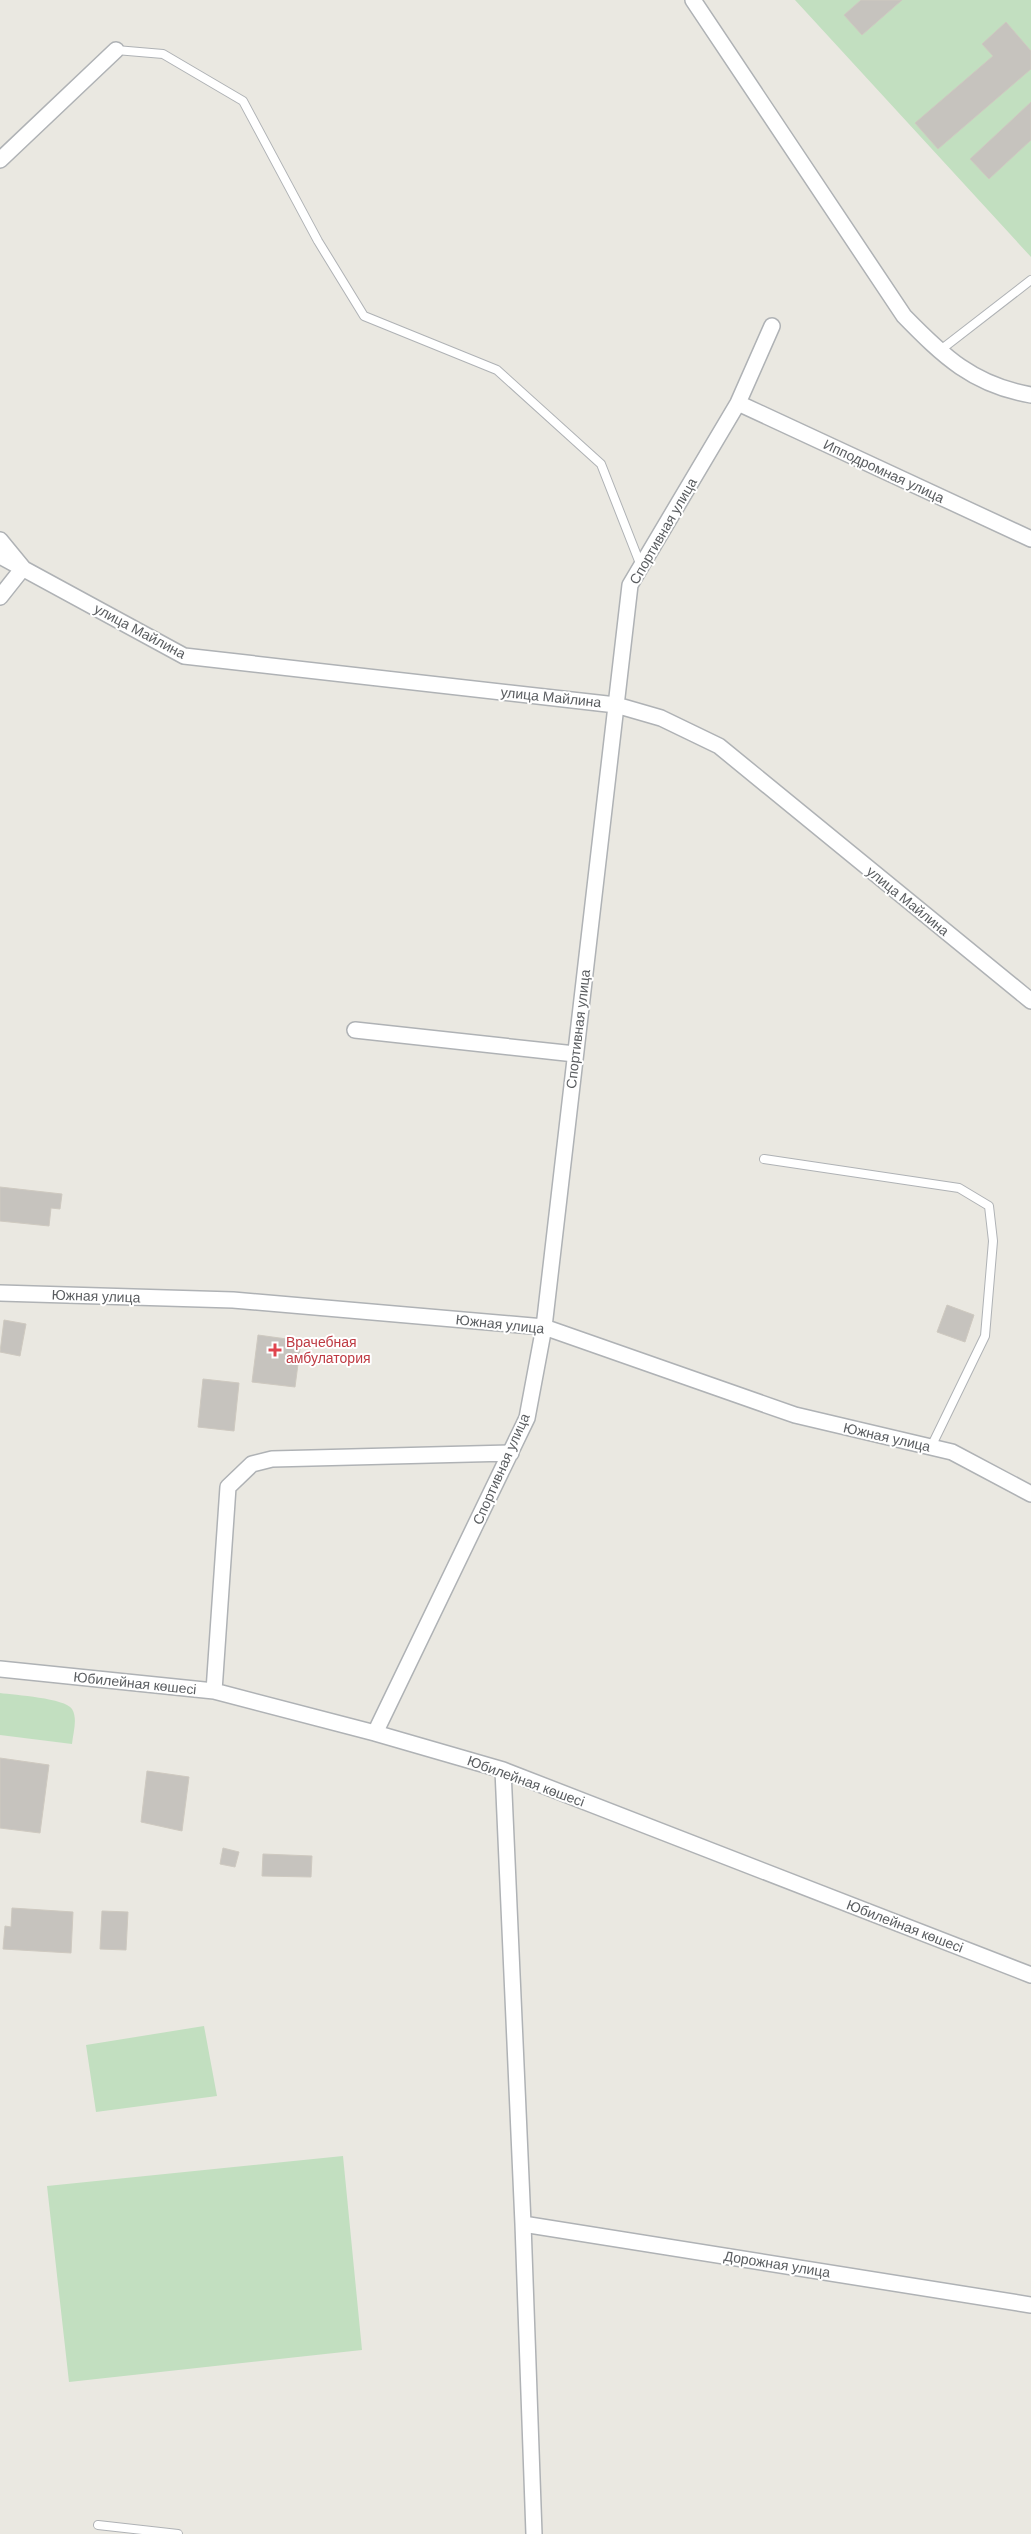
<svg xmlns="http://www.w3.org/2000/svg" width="1031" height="2534" font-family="'DM Sans',sans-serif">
	<rect width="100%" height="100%" fill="#eae8e1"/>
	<path fill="#c2dfc0" d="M795,0H1031V257Z
		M0,1693C15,1695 65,1698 72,1709C78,1719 73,1733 72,1744L0,1735Z
		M204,2026L217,2096L96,2112L86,2045Z
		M343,2156L362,2350L69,2382L47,2186Z"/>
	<path fill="#c6c3be" stroke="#cec9c0" d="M861,0H902L862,35L844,15Z
		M1006,22L1031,51V69L938,149L915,123L993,56L982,44Z
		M1031,102V140L989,179L970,159Z
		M0,1187L62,1194L60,1209L51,1208L49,1226L0,1221Z
		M947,1305L974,1315L965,1342L937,1332Z
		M4,1320L26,1324L20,1356L0,1352Z
		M258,1335L301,1341L295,1387L252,1382Z
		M203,1379L239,1383L234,1431L198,1427Z
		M0,1758L49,1765L40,1833L0,1828Z
		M147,1771L189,1777L182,1831L141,1822Z
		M223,1848L239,1852L235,1867L220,1864Z
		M263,1854L312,1856L311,1877L262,1876Z
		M12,1908L73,1912L71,1953L3,1949L5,1926L11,1927Z
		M102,1911L128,1912L126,1950L100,1949Z"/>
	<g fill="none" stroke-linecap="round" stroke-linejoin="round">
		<defs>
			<path id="lane" d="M116,50L163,54L243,101L318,241L364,316L497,370L601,464L641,566
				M938,352L1031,280
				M764,1159L959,1188L989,1206L993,1241L985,1336L931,1447
				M98,2525L178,2534"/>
			<path id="street" d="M693,0L904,316C943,356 973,385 1031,395
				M0,160L116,50
				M738,403L1031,539
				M0,540L23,568L0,597
				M0,556L184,656L616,705L661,718L719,746L1031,1001
				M355,1030L575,1054
				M0,1293L233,1300L544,1327L795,1415L952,1452L1031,1494
				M0,1669L214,1691L375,1733L503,1770L1031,1975
				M214,1691L228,1487L252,1464L272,1459L511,1453
				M375,1733L527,1418L544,1327L630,585L738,403L772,326
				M503,1770L523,2224L534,2534
				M523,2224L1031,2305"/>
		</defs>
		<use href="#lane" stroke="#afb2b5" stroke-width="10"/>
		<use href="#street" stroke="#afb2b5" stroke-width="18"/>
		<use href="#lane" stroke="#fff" stroke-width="8"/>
		<use href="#street" stroke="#fff" stroke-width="15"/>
	</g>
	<path fill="#e0444e" stroke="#fff" stroke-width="2" d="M272.5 1342.5h5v5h5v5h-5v5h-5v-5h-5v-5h5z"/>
	<g text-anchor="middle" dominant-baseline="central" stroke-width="4" stroke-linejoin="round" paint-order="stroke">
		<g font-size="14" fill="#5a5d60" stroke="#fff">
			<text transform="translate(884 471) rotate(25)">Ипподромная улица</text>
			<text transform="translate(663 531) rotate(-60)">Спортивная улица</text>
			<text transform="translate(140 631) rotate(28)">улица Майлина</text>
			<text transform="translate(551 697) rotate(6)">улица Майлина</text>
			<text transform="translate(908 901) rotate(39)">улица Майлина</text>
			<text transform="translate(578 1029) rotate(-83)">Спортивная улица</text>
			<text transform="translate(96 1296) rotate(2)">Южная улица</text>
			<text transform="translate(500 1324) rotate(6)">Южная улица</text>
			<text transform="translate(887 1437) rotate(13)">Южная улица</text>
			<text transform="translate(501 1469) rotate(-66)">Спортивная улица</text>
			<text transform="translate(135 1683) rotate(6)">Юбилейная көшесі</text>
			<text transform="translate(526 1781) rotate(20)">Юбилейная көшесі</text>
			<text transform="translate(905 1926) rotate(21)">Юбилейная көшесі</text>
			<text transform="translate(777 2264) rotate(9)">Дорожная улица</text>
		</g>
		<g font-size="14" fill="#be3a42" stroke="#fff" text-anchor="start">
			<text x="286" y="1342">Врачебная<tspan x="286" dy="16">амбулатория</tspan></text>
		</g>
	</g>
</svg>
